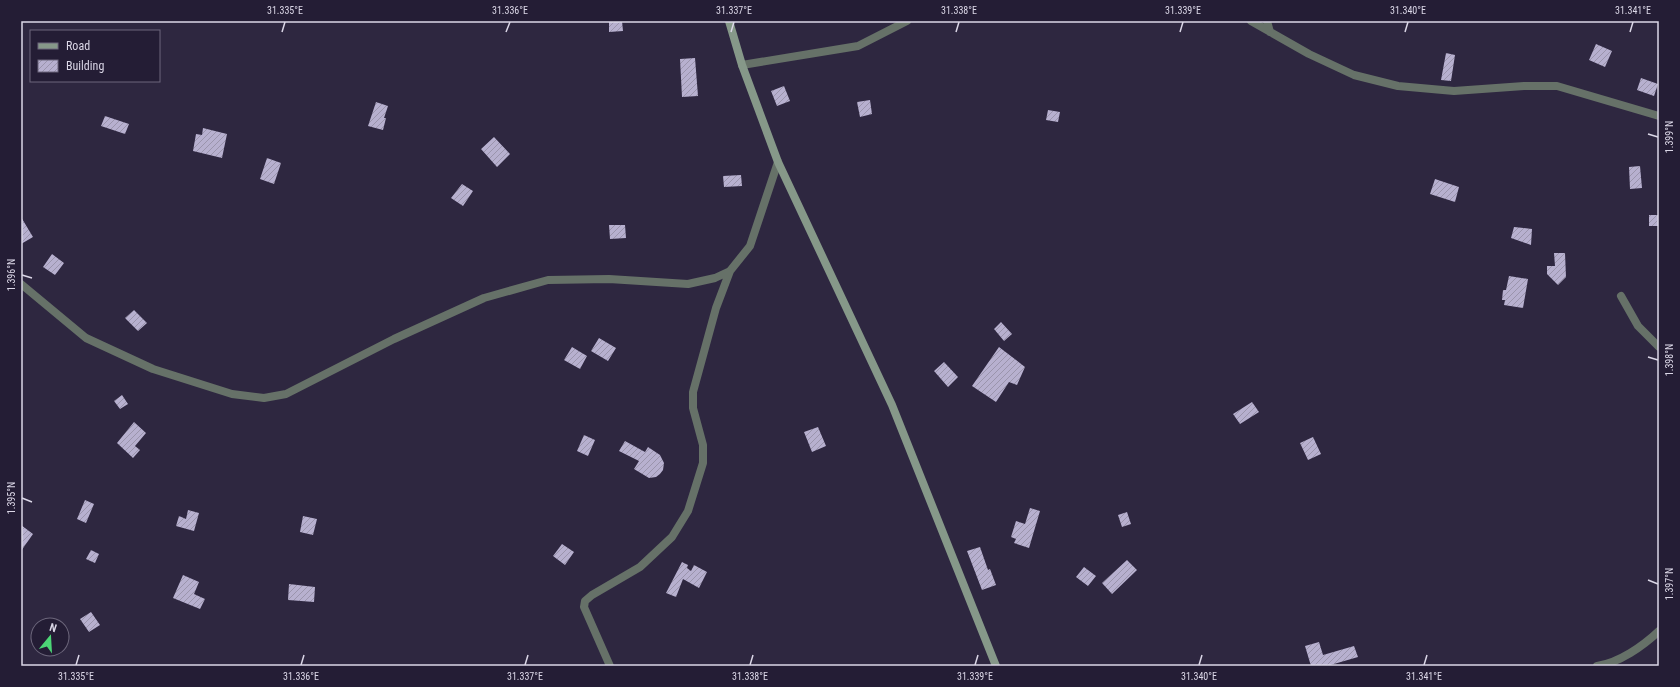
<svg xmlns="http://www.w3.org/2000/svg" width="1680" height="687" font-family="'Roboto Condensed',sans-serif">
	<defs>
		<pattern id="building-hatch" width="6" height="6" patternUnits="userSpaceOnUse"><rect width="6" height="6" fill="#b7b0cf"/><path d="M-1 1l2-2M0 6l6-6M5 7l2-2" fill="none" stroke="#9a94ac"/></pattern>
	</defs>
	<rect width="100%" height="100%" fill="#2e2740"/>
	<path fill="url(#building-hatch)" d="M609,21H622L623,31L609,32Z
		M1596,44L1612,51L1605,67L1589,60Z
		M1446,53L1455,55L1451,81L1441,80Z
		M695,58L698,96L682,97L680,59Z
		M1641,78L1658,84L1654,96L1637,90Z
		M784,86L790,101L777,106L771,91Z
		M870,100L872,114L860,117L857,102Z
		M376,102L388,106L384,118H386L383,130L368,126Z
		M1048,110L1060,112L1058,122L1046,120Z
		M105,116L129,124L125,134L101,126Z
		M203,128L227,134L222,158L193,151L196,134L202,135Z
		M494,137L510,154L497,167L481,149Z
		M267,158L281,163L274,184L260,179Z
		M1640,166L1642,188L1630,189L1629,167Z
		M741,175L742,186L724,187L723,176Z
		M1435,179L1459,187L1455,202L1430,194Z
		M462,184L473,191L463,206L451,198Z
		M1649,215H1659V226H1649Z
		M21,217L33,237L21,244Z
		M609,225H625L626,238L610,239Z
		M1514,227L1532,229L1531,245L1511,238Z
		M1554,253H1565L1566,277L1558,285L1547,274V266H1555Z
		M52,254L64,263L55,275L43,267Z
		M1509,276L1528,279L1523,308L1504,305L1505,300H1502L1503,290H1506Z
		M134,310L147,323L138,331L125,318Z
		M1001,322L1012,334L1004,341L994,329Z
		M599,338L616,348L608,361L591,351Z
		M572,347L587,356L580,369L564,360Z
		M999,347L1025,367L1017,385L1009,382L996,402L972,386Z
		M944,362L958,377L948,387L934,371Z
		M122,395L128,404L120,409L114,401Z
		M1252,402L1259,412L1240,424L1233,414Z
		M134,422L146,433L135,446L140,450L133,458L117,443Z
		M818,427L826,446L812,452L804,432Z
		M584,435L595,440L588,456L577,451Z
		M1313,437L1321,454L1308,460L1300,443Z
		M625,441L645,452L648,447L660,455L664,463L663,470L660,474L656,477L649,478L634,469L639,461L619,451Z
		M85,500L94,504L86,523L77,519Z
		M1030,508L1040,511L1029,548L1014,543L1016,539L1011,537L1016,521L1025,524Z
		M188,510L199,513L194,531L176,526L179,516L186,519Z
		M1127,512L1131,524L1122,527L1118,515Z
		M303,516L317,519L313,535L300,532Z
		M21,525L33,534L21,551Z
		M562,544L574,552L565,565L553,556Z
		M980,547L988,570L990,569L996,585L982,590L967,551Z
		M91,550L99,554L95,563L86,559Z
		M1127,560L1137,570L1112,594L1102,583Z
		M682,562L688,565L687,568L691,571L694,565L707,572L699,588L683,579L676,597L666,593Z
		M1084,567L1096,576L1088,586L1076,577Z
		M183,575L199,582L194,594L205,599L200,609L173,598Z
		M289,584L315,587L314,602L288,600Z
		M91,612L100,625L89,632L80,619Z
		M1319,642L1323,655L1354,646L1358,657L1327,666H1311L1305,646Z"/>
	<g fill="none" stroke-linecap="round" stroke-linejoin="round">
		<path stroke="#667168" stroke-width="8" d="M1251,21L1309,54L1354,75L1398,86L1454,91L1524,86H1557L1659,116
			M1267,21L1270,32
			M742,65L858,46L907,21
			M21,284L86,338L153,369L232,394L264,398L286,394L394,339L484,298L548,280L609,279L688,284L715,278L730,271L750,246L778,162
			M1621,296L1638,326L1659,347
			M610,666L584,607L585,601L592,595L640,567L672,537L688,511L703,463V445L693,408V392L716,308L730,271
			M1597,666C1619,663 1643,646 1659,631"/>
		<path stroke="#869889" stroke-width="8" d="M729,21L742,65L778,162L892,405L996,666"/>
	</g>
	<path fill="none" stroke="#dbd7e7" stroke-width="1.5" d="M282,32L285,22M506,32L510,22M731,32L734,22M956,32L959,22M1180,32L1183,22M1405,32L1408,22M1630,32L1633,22M1648,134L1658,137M22,275L32,278M1648,357L1658,360M22,498L32,502M1648,580L1658,584M76,665L79,655M301,665L304,655M525,665L528,655M750,665L753,655M975,665L978,655M1199,665L1202,655M1424,665L1427,655"/>
	<rect width="1680" height="687" fill="none" stroke="#241d35" stroke-width="44"/>
	<rect x="30" y="30" width="130" height="52" fill="#241d35" stroke="#6d677c"/>
	<rect x="38" y="43" width="20" height="6" fill="#869889" stroke="#6d677c"/>
	<text x="66" y="50" font-size="12" fill="#dbd7e7">Road</text>
	<rect x="38" y="60" width="20" height="12" fill="url(#building-hatch)" stroke="#6d677c"/>
	<text x="66" y="70" font-size="12" fill="#dbd7e7">Building</text>
	<g transform="translate(50 637) rotate(18)"><circle r="19" fill="#241d35" stroke="#6d677c"/>
	<path d="M0-3L7 15L0 10L-7 15Z" fill="#4cd676"/>
	<text y="-6" font-size="11" font-weight="bold" text-anchor="middle" fill="#dbd7e7">N</text>
	</g>
	<rect x="22" y="22" width="1636" height="643" fill="none" stroke="#dbd7e7" stroke-width="1.5"/>
	<g font-size="10" text-anchor="middle" fill="#dbd7e7">
		<text x="285" y="14">31.335°E</text>
		<text x="510" y="14">31.336°E</text>
		<text x="734" y="14">31.337°E</text>
		<text x="959" y="14">31.338°E</text>
		<text x="1183" y="14">31.339°E</text>
		<text x="1408" y="14">31.340°E</text>
		<text x="1633" y="14">31.341°E</text>
		<text transform="translate(1669 137) rotate(-90)" y="4">1.399°N</text>
		<text transform="translate(11 275) rotate(-90)" y="4">1.396°N</text>
		<text transform="translate(1669 360) rotate(-90)" y="4">1.398°N</text>
		<text transform="translate(11 498) rotate(-90)" y="4">1.395°N</text>
		<text transform="translate(1669 584) rotate(-90)" y="4">1.397°N</text>
		<text x="76" y="680">31.335°E</text>
		<text x="301" y="680">31.336°E</text>
		<text x="525" y="680">31.337°E</text>
		<text x="750" y="680">31.338°E</text>
		<text x="975" y="680">31.339°E</text>
		<text x="1199" y="680">31.340°E</text>
		<text x="1424" y="680">31.341°E</text>
	</g>
</svg>
